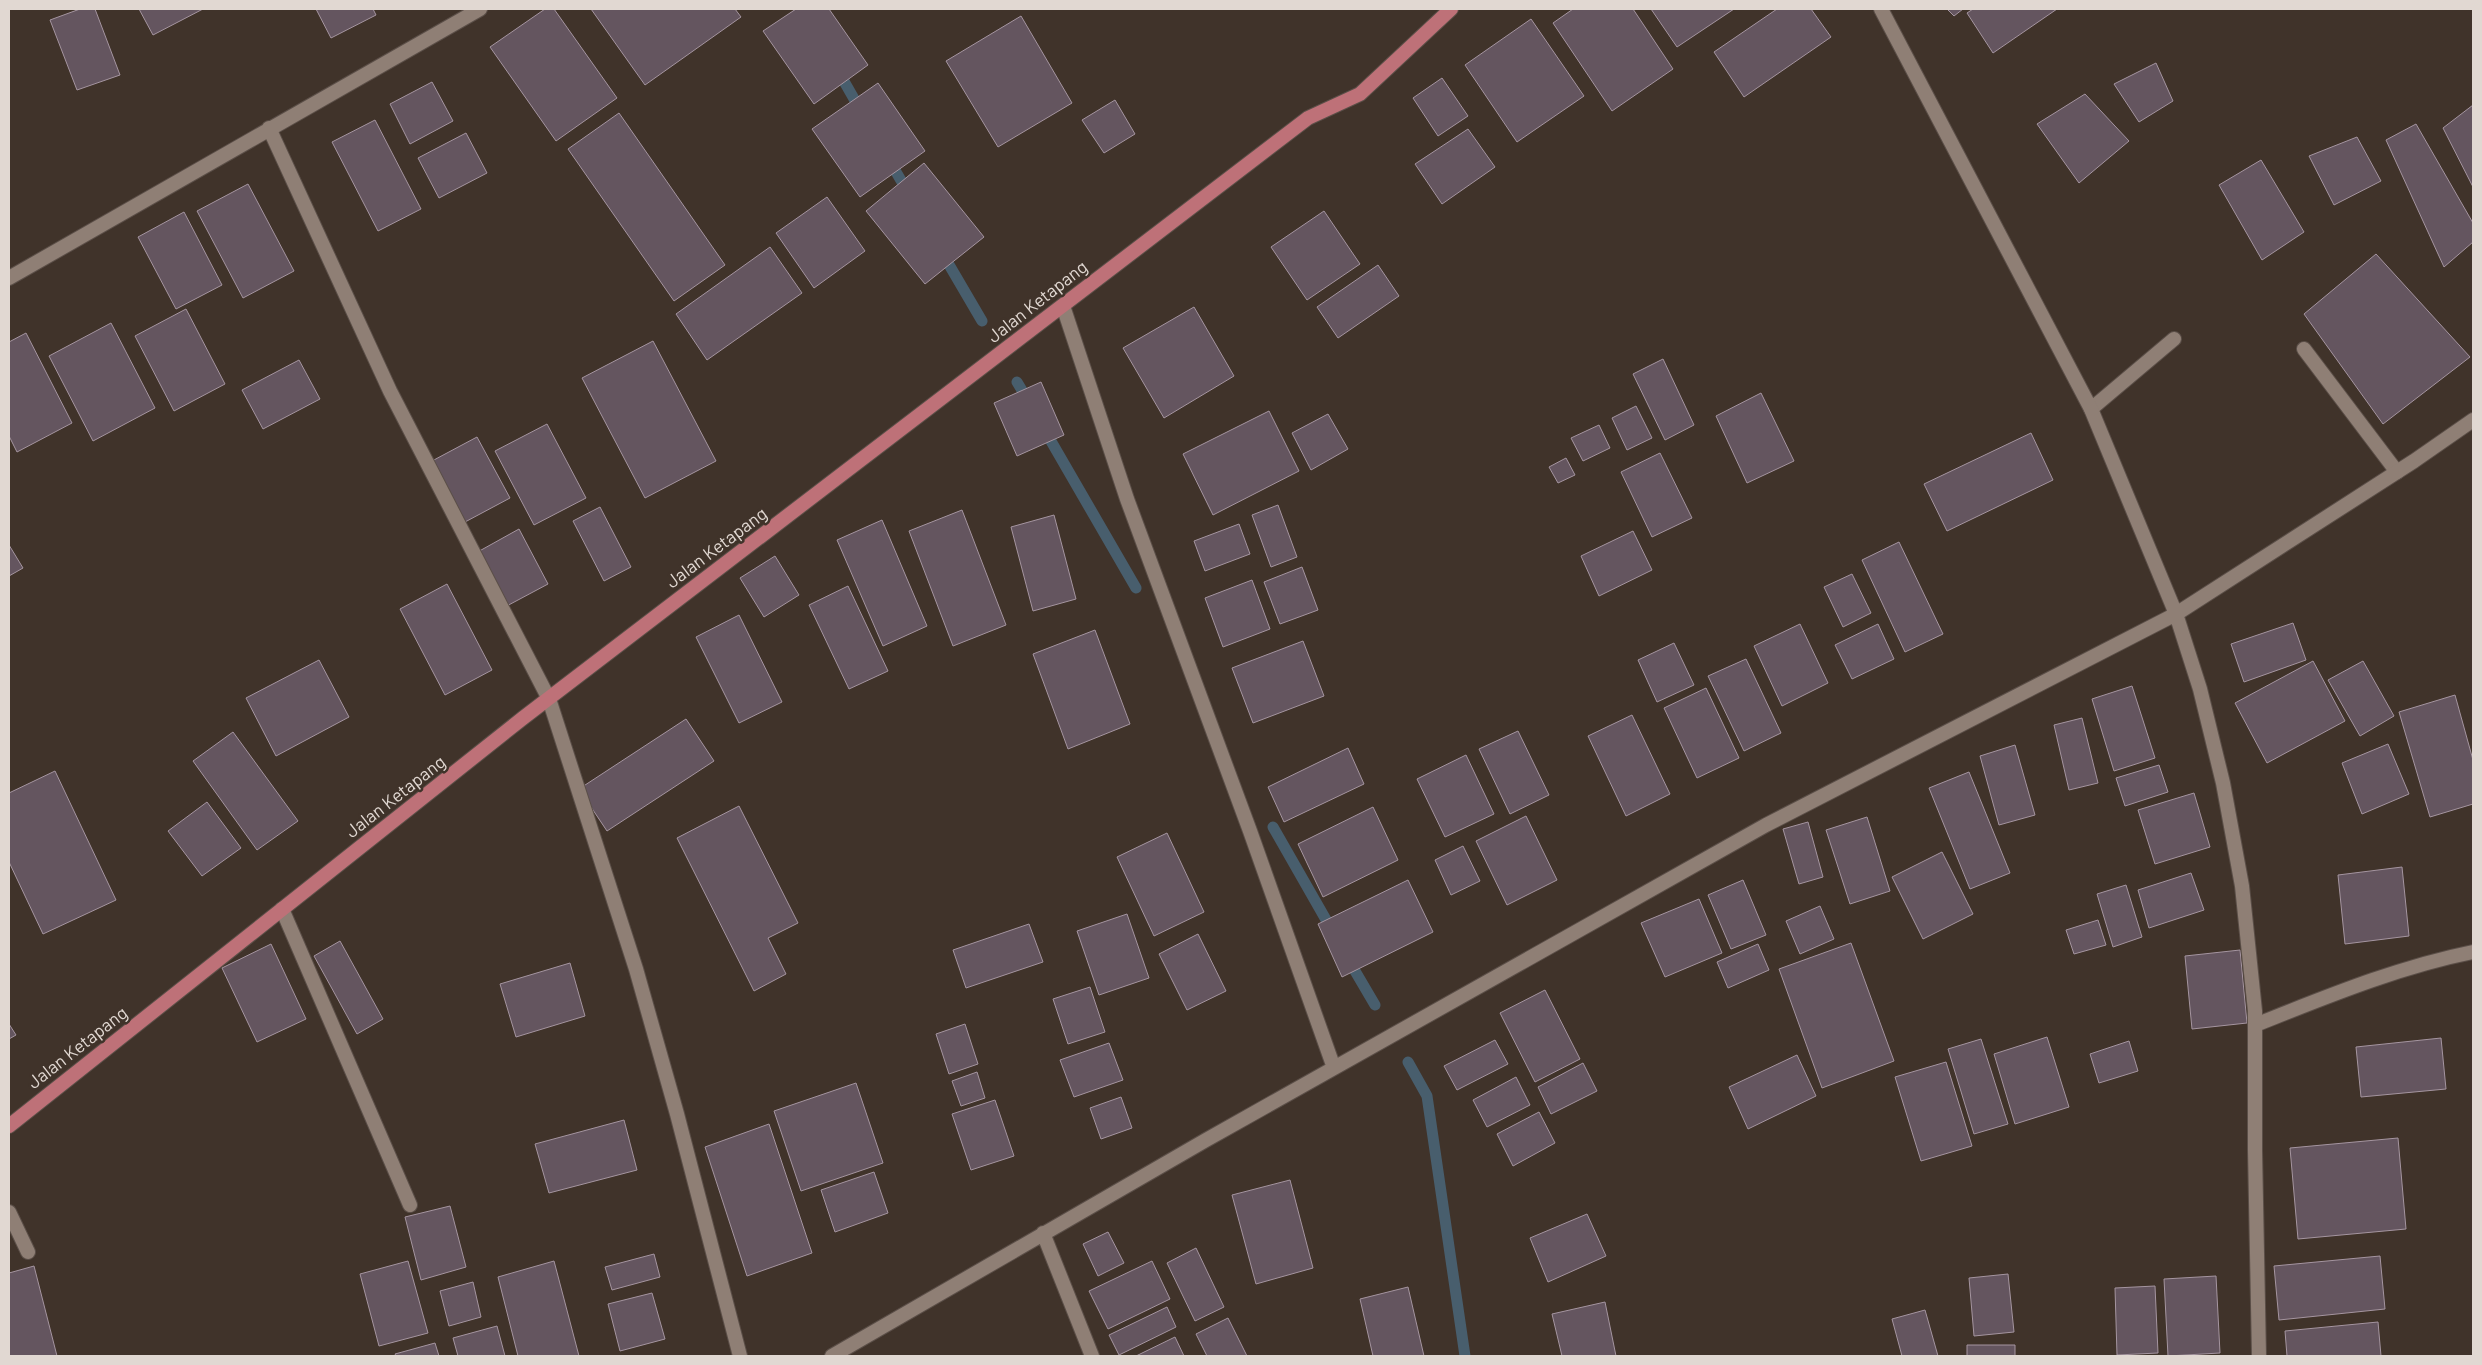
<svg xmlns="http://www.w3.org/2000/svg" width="2482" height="1365" font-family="Barlow,sans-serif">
	<rect width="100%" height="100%" fill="#40332a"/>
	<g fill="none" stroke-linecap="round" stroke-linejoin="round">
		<path stroke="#485e6d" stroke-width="11" d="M837,69L861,111
			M889,160L909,194
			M941,251L982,321
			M1017,382L1029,402
			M1044,429L1136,588
			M1273,827L1333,932
			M1348,959L1375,1005
			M1408,1062L1427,1096L1465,1356"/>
	</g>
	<path fill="#64555f" stroke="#a595a0" d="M80,9H95L120,75L77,90L50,20Z
		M139,9H203L153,35Z
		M316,9H373L376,15L331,38Z
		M545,9H554L617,98L556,141L490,47Z
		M591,9H735L741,17L645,85Z
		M796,9H829L868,65L814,104L763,31Z
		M1573,9H1633L1673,69L1612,111L1553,23Z
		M1651,9H1734L1677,47Z
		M1777,9H1811L1831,37L1744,97L1714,52Z
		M1947,9H1963L1954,16Z
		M1973,9H2057L1993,53L1967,13Z
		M1021,16L1072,103L998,147L946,61Z
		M1531,19L1584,96L1517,142L1465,65Z
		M2156,63L2173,101L2139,122L2114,84Z
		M1442,78L1468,116L1438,136L1413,98Z
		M432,82L453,121L410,144L390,104Z
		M878,83L925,151L860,197L812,129Z
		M2085,94L2129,141L2079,183L2037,124Z
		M1115,100L1135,134L1104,153L1082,120Z
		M2473,105V187L2443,128Z
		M619,113L725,265L674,301L568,149Z
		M375,120L421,209L378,231L332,142Z
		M2416,124L2473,223V242L2444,267L2386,140Z
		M1468,129L1495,167L1442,204L1415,164Z
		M466,133L487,173L439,198L418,158Z
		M2357,137L2381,181L2334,205L2309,156Z
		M2261,160L2304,232L2262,260L2219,185Z
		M924,163L984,237L925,284L866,211Z
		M248,184L294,271L243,298L197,211Z
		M827,197L865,251L814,288L776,233Z
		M1324,211L1360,264L1307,300L1271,247Z
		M184,212L222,285L176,309L138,237Z
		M770,247L802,293L707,360L676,314Z
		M2376,254L2470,357L2383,424L2304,314Z
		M1378,265L1399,296L1338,338L1317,307Z
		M1194,307L1234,376L1164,418L1123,348Z
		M186,309L225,384L174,411L135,336Z
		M111,323L155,408L93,441L49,356Z
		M26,333L72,423L17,452L9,436V342Z
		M653,341L716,461L645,498L582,378Z
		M1663,359L1694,425L1665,440L1633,374Z
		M299,360L320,399L263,429L242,390Z
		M1041,382L1064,435L1017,456L994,403Z
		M1761,393L1794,461L1747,483L1716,416Z
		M1636,406L1652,438L1627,450L1612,418Z
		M1269,411L1299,471L1213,515L1183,454Z
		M1328,414L1348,449L1311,470L1292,433Z
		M547,424L586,498L534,525L495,451Z
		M1599,425L1610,448L1583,461L1571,438Z
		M2031,433L2053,480L1947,531L1924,484Z
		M477,437L510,498L465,522L432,461Z
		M1660,453L1692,518L1652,537L1621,472Z
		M1566,458L1575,475L1558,483L1549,467Z
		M1278,505L1297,557L1271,567L1252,515Z
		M600,507L631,567L604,581L573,521Z
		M962,510L1006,625L953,646L909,531Z
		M1054,515L1076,599L1033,611L1011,527Z
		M882,520L927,626L883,646L837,540Z
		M1239,524L1250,554L1205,571L1194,541Z
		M519,529L548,584L503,608L474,554Z
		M1633,531L1652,570L1599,596L1581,556Z
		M1899,542L1943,634L1905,652L1862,560Z
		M9,545L23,568L9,576Z
		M775,556L799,595L764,617L740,578Z
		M1302,567L1318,610L1280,624L1264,582Z
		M1852,574L1871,613L1843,627L1824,587Z
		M1252,580L1270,629L1223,647L1205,598Z
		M447,584L492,670L445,695L400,609Z
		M848,586L888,671L849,689L809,605Z
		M739,615L782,702L739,723L696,637Z
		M2293,623L2306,660L2244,682L2231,644Z
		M1800,624L1828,683L1782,706L1754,646Z
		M1878,624L1894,659L1852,679L1835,645Z
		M1095,630L1130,724L1068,749L1033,654Z
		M1303,641L1324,696L1253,723L1232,668Z
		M1674,643L1694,685L1657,702L1638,660Z
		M1746,659L1781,733L1744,751L1708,676Z
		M319,660L349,717L276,756L246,698Z
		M2313,661L2345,721L2267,763L2235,703Z
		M2363,661L2394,716L2360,736L2328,680Z
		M2132,686L2155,758L2114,771L2092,699Z
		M1706,688L1739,758L1697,778L1664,708Z
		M2455,695L2473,760V804L2430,817L2399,712Z
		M1632,715L1670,794L1626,816L1588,736Z
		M2082,718L2098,783L2069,790L2054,725Z
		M686,719L714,761L607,831L579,789Z
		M1518,731L1549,795L1510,814L1479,749Z
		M233,732L298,821L257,850L193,761Z
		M2388,744L2409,794L2362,814L2342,763Z
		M2015,745L2035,815L1999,825L1980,756Z
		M1348,748L1364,784L1284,822L1268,787Z
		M1466,755L1494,814L1445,837L1417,779Z
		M2159,765L2168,792L2125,806L2116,778Z
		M55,771L116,900L43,934L9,862V793Z
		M1969,772L2010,873L1970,889L1929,788Z
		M2194,793L2210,847L2155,864L2138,810Z
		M207,802L241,848L202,876L168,831Z
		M739,806L798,923L768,938L786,974L754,991L677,838Z
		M1373,807L1398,860L1323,897L1298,844Z
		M1526,816L1557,880L1507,905L1476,841Z
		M1867,817L1890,891L1850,904L1826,830Z
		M1808,822L1823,877L1799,884L1783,829Z
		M1167,833L1204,912L1154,936L1117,857Z
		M1463,846L1480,881L1451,895L1435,860Z
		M1942,852L1973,914L1923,939L1892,877Z
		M2402,867L2409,936L2345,944L2338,875Z
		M2191,873L2204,910L2149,928L2138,890Z
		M1408,880L1433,932L1342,977L1318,924Z
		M1743,880L1766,935L1731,949L1708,895Z
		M2126,885L2142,937L2113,947L2097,894Z
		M1699,899L1722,953L1665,977L1641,923Z
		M1820,906L1834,939L1800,954L1786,921Z
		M1127,914L1149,978L1099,995L1077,931Z
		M2098,920L2106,945L2074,954L2066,930Z
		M1029,924L1043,962L966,988L953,950Z
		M1198,934L1226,991L1187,1010L1159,954Z
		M340,941L383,1019L357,1034L314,956Z
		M1851,943L1894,1061L1822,1088L1779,969Z
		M271,944L306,1019L257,1042L222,968Z
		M1758,944L1769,970L1728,988L1717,962Z
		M2240,950L2247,1023L2192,1029L2185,956Z
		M570,963L585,1016L516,1037L500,984Z
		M1090,987L1105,1032L1068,1044L1053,999Z
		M1545,990L1580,1059L1535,1082L1500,1013Z
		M9,1024L16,1035L9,1039Z
		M965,1024L978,1064L949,1074L936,1034Z
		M2047,1037L2069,1107L2015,1124L1994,1054Z
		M2441,1038L2446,1089L2361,1097L2356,1047Z
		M1981,1039L2008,1124L1974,1134L1948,1049Z
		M1495,1040L1508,1064L1457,1090L1444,1066Z
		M2129,1041L2138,1071L2099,1083L2090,1054Z
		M1109,1043L1123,1080L1074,1097L1060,1060Z
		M1797,1055L1816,1096L1748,1129L1729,1087Z
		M1946,1062L1972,1146L1921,1161L1895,1077Z
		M1583,1063L1597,1091L1551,1114L1538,1087Z
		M977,1072L985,1098L961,1106L952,1081Z
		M1516,1077L1530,1105L1487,1127L1473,1100Z
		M856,1083L883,1163L801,1191L774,1111Z
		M1121,1097L1132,1128L1101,1139L1090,1108Z
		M995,1100L1014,1156L971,1170L952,1114Z
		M1539,1112L1555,1143L1513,1166L1497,1134Z
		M624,1120L637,1170L549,1193L535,1144Z
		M769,1124L812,1253L747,1276L705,1147Z
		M2398,1138L2406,1229L2298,1239L2290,1148Z
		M874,1172L888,1213L835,1232L821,1190Z
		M1290,1180L1313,1268L1256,1284L1232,1195Z
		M450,1206L466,1267L421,1280L405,1217Z
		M1587,1214L1606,1256L1548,1282L1530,1238Z
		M1108,1232L1124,1263L1098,1276L1083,1244Z
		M1196,1248L1224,1307L1195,1321L1167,1263Z
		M654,1254L660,1277L612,1290L605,1267Z
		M2380,1256L2385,1309L2279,1320L2274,1266Z
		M408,1261L428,1333L379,1346L360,1274Z
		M554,1261L579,1356H518L498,1277Z
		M1152,1261L1170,1299L1108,1329L1089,1291Z
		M34,1266L57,1356H9V1273Z
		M2008,1274L2014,1332L1974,1336L1969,1278Z
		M2216,1276L2220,1353L2168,1356L2164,1279Z
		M473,1282L481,1317L449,1326L440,1291Z
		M2155,1286L2158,1353L2117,1355L2115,1288Z
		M1408,1287L1424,1356H1373L1360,1299Z
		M652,1293L665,1339L620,1351L608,1304Z
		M1605,1302L1616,1356H1562L1552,1314Z
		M1167,1307L1176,1327L1119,1355L1109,1335Z
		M1925,1310L1938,1356H1902L1892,1319Z
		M1228,1318L1247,1356H1207L1196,1334Z
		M2378,1322L2381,1356H2287L2285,1331Z
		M497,1326L505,1356H458L453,1338Z
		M1175,1337L1184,1356H1136Z
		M435,1343L439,1356H396L395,1354Z
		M1967,1345H2015V1356H1967Z"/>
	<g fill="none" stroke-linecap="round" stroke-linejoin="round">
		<defs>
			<path id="service" d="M2304,349L2397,472
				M2091,409L2174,339
				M9,1212L28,1252"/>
			<path id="minor" d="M1881,9L2091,409L2176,614L2200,689L2223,783L2242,886L2255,1011V1150L2259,1356
				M269,128L390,391L549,699L636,969L677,1114L740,1356
				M9,278L480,9
				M1063,306L1127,499L1250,831L1334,1068
				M282,909L410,1205
				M2255,1025C2326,997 2398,967 2473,952
				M1043,1233L1092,1356
				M832,1356L1206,1140L1766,825L2176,614L2414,461L2473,420"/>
			<path id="primary" d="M9,1126L523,718L1308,118L1360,94L1451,9"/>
		</defs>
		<use href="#service" stroke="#5b4f48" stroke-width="16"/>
		<use href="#minor" stroke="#5b4f48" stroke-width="16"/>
		<use href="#primary" stroke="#5b4f48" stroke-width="16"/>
		<use href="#service" stroke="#8f7f75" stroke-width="14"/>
		<use href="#minor" stroke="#8f7f75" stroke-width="14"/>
		<use href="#primary" stroke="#be7178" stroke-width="14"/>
	</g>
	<g text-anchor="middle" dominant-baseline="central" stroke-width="5" stroke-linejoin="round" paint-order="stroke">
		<g font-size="18" fill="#e1d8d2" stroke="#40332a">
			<text transform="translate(1037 301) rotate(-38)">Jalan Ketapang</text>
			<text transform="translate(716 547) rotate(-37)">Jalan Ketapang</text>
			<text transform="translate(395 796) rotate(-38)">Jalan Ketapang</text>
			<text transform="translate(77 1047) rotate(-38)">Jalan Ketapang</text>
		</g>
	</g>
	<rect width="2482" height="1365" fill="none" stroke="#e1d8d2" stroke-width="20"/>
</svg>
